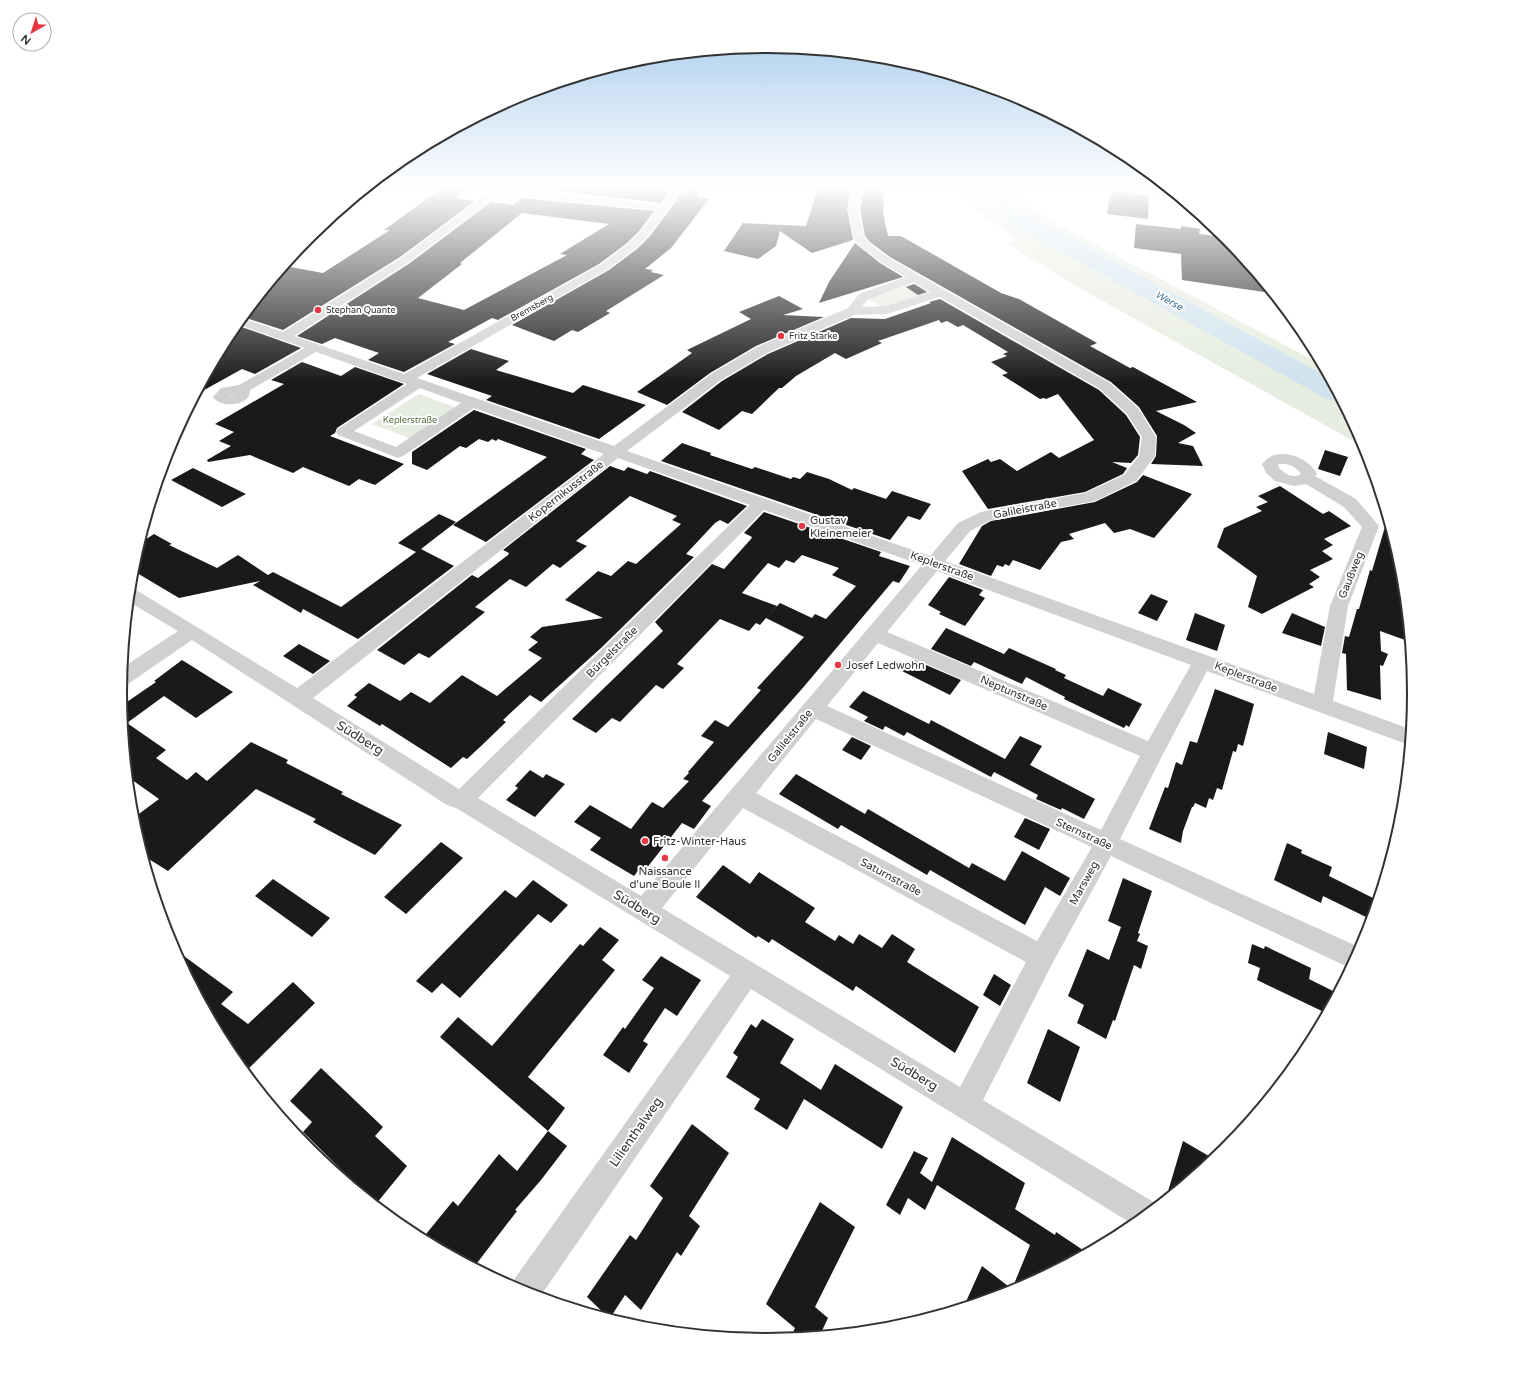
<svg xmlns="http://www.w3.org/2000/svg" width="1534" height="1386" font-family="'Varela Round',sans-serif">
	<rect width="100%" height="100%" fill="#fff"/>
	<path fill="#e6ecdf" d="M1012,188L1031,207L1074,233L1322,365L1366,448L1083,290L1006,243L1018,240L977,210L955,188Z
		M1095,188H1155L1170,191L1183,202L1157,195Z
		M915,283L931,292L884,308L868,299Z
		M419,394L457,408L412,439L372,424Z"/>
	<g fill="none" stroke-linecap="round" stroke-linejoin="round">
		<path fill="#cfe2ee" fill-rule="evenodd" d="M977,188H999L1019,209L1036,219L1328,377L1341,401H1337L1327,399L1020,229L1005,217Z"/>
	</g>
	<path fill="#1a1a1a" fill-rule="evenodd" d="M442,188H467L456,198L475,201L400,257L283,330L243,317L285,266L323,273L390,230H384Z
		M531,188H672L661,203Z
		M686,188H703L697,197L709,199L671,248L645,269L653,270L651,272L664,275L606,311L610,313L578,332L572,330L554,341L512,325L609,270L637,249L650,236Z
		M818,188H852L847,209L853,240L812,253L780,231L776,246L758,259L724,251L743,223L806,226Z
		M865,188H885L883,200H884L883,213L888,236H901L1001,293L1019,299L1097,343L1090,346L1130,368L1133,367L1197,402L1156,411L1184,425L1196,433L1178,443L1193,446L1203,466L1151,464L1156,456L1157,436L1139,407L1111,382L890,257L870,242L865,236L860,209Z
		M1111,191L1149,195L1148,219L1107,214Z
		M521,198L654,211L640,230L627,243L599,264L498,320L492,318L448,342L455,344L404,372L368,360L379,353L335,338L322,344L297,336L410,263L491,202L513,205ZM522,213L609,224L560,254L567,255L464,310L418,298L462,264L460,263Z
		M1136,224L1181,229V226L1200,229L1199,234L1226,237L1271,293L1182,280L1181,254L1134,248Z
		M855,243L880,263L903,277L819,303L829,282Z
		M914,284L927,292L918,295L906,287Z
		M779,296L803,309L783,315L824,317L756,346L710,373L667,405L637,392L692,353L687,350L751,319L739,312Z
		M940,299L1099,390L1126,415L1140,437L1138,455L1131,463L1112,462L1127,468L1123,474L1085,492L988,509L962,471L988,459L991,462L1000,459L1017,471L1051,452L1059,458L1094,440L1058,394L1046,399L1044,398L1040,399L1002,375L1008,373L991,362L1007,356L1003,354L1008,352L963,325L958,327L947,321L941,323L939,320L878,341L882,343L846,359L835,353L796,376L782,388H779L752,414L742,411L719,430L682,412L722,381L768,354L851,318L885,319L931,303L929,302Z
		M236,325L301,348L255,374L242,369L197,394L229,333Z
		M471,349L509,361L496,370L573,393L583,385L646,405L599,439L486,400L492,396L427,374Z
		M302,362L341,376L355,367L404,384L337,428L335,433L330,436L404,464L375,485L359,479L349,486L303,467L293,473L250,455L208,462L207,460L231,446L219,441L234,432L215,424L284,384L271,380Z
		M474,410L586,449L581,454L594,460L486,542L453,525L547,457L498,439L496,441L492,439L488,442L479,439L466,448L460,446L427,470L412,464V452Z
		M682,443L711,453L710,455L752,469L755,467L791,479L793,477L800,479L807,472L829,479L852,490L854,488L886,499L892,491L931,504L920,520L908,516L890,540L661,461Z
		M1325,450L1348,457L1340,476L1318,469Z
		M610,466L624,471L628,467L647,474L650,471L747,506L728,524L720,520L715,523L686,554L694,557L601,648L541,702L530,695L503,720L506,722L480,747L467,759L463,757L451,768L382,724L380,726L347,706L357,697L354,695L369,683L400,701L411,692L430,703L462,675L497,696L542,658L528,650L538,642L530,637L542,627L603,618L565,600L598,571L611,576L628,561L636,564L681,524L672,520L677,516L630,496L576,541L587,546L560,568L553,564L526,587L510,579L475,607L485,612L429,658L419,653L404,665L377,650L472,575L478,578L508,555L509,553L503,550Z
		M193,468L246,494L222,507L171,480Z
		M1143,475L1192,494L1154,538L1130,529L1114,533L1105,523L1069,534L1074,539L1061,542L1040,570L1013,560L1009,566L1005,564L1003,567L997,565L991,576L959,564L982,526L991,521L1095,502L1137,482Z
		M1280,486L1323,514L1329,511L1351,526L1324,539L1333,545L1322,551L1333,559L1310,570L1320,577L1309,584L1314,587L1262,614L1248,607L1257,576L1217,547L1224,528L1262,511L1256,507L1268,502L1258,496Z
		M764,512L881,552L879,556L910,566L899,583L893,581L801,690L702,801L711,806L694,829L682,823L646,869L641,867L634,876L590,850L601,838L574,822L590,805L631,829L652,802L663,808L689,781L683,779L689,773L688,772L714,742L701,736L715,720L728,727L761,690L757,688L804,637L766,618L760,625L756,623L749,631L720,619L677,664L684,668L663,689L656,685L620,722L612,718L596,733L572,719L663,631L655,622L712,564L724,569L751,539L752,537L744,533ZM802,555L839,568L832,575L856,586L826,619L815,614L812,618L780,603L766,618L777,606L742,593L768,563L779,568L786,560L794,563Z
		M439,514L456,522L421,549L454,566L358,639L303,609L301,613L253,585L260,581L179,598L132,570L140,543L154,534L172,544L169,545L217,568L238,555L268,575L273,572L341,607L416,552L398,543Z
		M1387,520L1402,567L1408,627L1405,640L1380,631L1381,651L1388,654L1383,666L1380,665L1381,700L1347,690L1346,654L1342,653L1345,636L1349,637L1357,609H1359L1370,570L1372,571Z
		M949,577L983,590L979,595L985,598L965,626L939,614L941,612L928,605Z
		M1151,594L1168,601L1157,621L1138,613Z
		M1195,613L1225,625L1217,651L1186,640Z
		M1292,613L1325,627L1321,646L1282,633Z
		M946,628L1004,654L1009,648L1056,669L1055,670L1066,675L1064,678L1103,696L1108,688L1142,704L1129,727L1126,725L1124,728L1064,699L1065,697L1026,677L1022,684L974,662L971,666L931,649Z
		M299,644L330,661L313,674L283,656Z
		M912,659L961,680L950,695L902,671Z
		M182,660L233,692L196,718L164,696L127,723L166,750L156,758L187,780L196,772L207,781L251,742L288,760L286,763L343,792L341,794L402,825L375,855L313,822L316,819L256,789L168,871L144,856L132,819L159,799L128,777L121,706L156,682L154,681Z
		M1215,689L1254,704L1243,746L1238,744L1236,752L1233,751L1222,790L1217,788L1213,800L1209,798L1206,808L1195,803L1193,807H1192L1183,831L1181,843L1149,829L1165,787L1168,788L1176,762L1182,765L1190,741L1197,743Z
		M863,691L929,724L931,720L1005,759L1020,736L1042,746L1030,765L1095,799L1084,819L1062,808L1061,810L1036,799L1038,795L994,772L991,777L907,732L904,736L885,726L883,730L864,721L868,717L849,707Z
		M1328,732L1367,747L1364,769L1324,754Z
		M852,737L871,746L861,760L842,750Z
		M530,770L543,778L546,774L565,784L535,817L506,800L518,788L515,786Z
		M796,774L865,814L868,809L969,868L972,863L1005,881L1022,851L1070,878L1060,896L1045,887L1025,925L930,870L927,875L841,825L838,829L779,794Z
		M1025,818L1050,829L1039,850L1014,837Z
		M441,842L463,858L406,914L384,897Z
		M1287,843L1302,850L1301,853L1332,867L1329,876L1377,900L1372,917L1368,915V918L1323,896L1321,903L1274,880Z
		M723,865L750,884L759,872L815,908L805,922L835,941L839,935L853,944L859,934L882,948L892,934L915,949L907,962L979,1007L955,1053L856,986L853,991L772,939L769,943L758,936L756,938L696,897Z
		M1123,878L1152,891L1138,933L1140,934L1137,941L1148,946L1141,969L1134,965L1115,1021L1113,1020L1106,1039L1077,1023L1084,1005L1068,996L1087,949L1109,960L1121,927L1108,921Z
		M273,879L330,918L312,937L255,896Z
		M533,880L568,905L551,923L538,914L460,998L442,983L432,993L416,981L505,890L516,898Z
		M600,927L619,940L602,960L615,970L528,1077L565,1108L548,1131L440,1037L458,1017L492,1046L580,944L583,946Z
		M1252,944L1264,949L1265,946L1311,968L1309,979L1337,993L1326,1013L1257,980L1260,968L1248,963Z
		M173,948L233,992L221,1004L248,1024L293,982L315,1003L245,1072L229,1052Z
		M661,956L701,980L677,1016L665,1008L643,1041L648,1044L629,1073L603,1055L623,1027L625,1029L654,988L642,980Z
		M994,974L1011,985L1000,1006L983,995Z
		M762,1019L794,1039L780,1063L821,1090L835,1064L903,1107L882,1149L804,1099L787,1130L754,1109L760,1099L726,1077L738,1057L733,1053L751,1024L756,1028Z
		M1048,1029L1080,1047L1060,1102L1027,1083Z
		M321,1068L383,1127L375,1136L407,1166L376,1204L303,1132L312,1122L290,1101Z
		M692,1124L729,1153L689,1216L700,1226L681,1256L677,1252L641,1310L625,1295L610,1318H609L587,1297L630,1235L636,1240L663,1198L650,1186Z
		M548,1131L567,1146L541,1180L515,1210L517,1211L474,1267L422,1239L453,1201L458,1206L499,1154L517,1171Z
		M952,1137L1025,1183L1015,1209L1055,1235L1056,1232L1086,1252L1014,1291L964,1306L982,1266L1012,1289L1030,1245L937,1185L925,1210L908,1198L900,1215L886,1205L914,1151L928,1158L920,1173L932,1182Z
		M1183,1141L1214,1159L1166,1198Z
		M820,1202L855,1227L815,1307L828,1318L820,1335L790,1338L795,1328L766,1304Z"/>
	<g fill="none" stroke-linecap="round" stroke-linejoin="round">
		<path fill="#d0d0d0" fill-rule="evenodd" d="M468,188H507L662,205L674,188H685L649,235L636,248L608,269L417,378L614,446L711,374L757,347L848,308L859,294L906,277L881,262L861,247L853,238L848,209L854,188H864L858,209L864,237L869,243L889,258L945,290L1110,383L1138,408L1156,437L1155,456L1136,481L1095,501L991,520L970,531L945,561L1314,694L1330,606L1362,527L1344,507L1306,484L1294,486L1275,481L1266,473L1262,464C1275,445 1308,456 1317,474L1315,476L1356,499L1379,526L1348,606L1333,701L1410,729L1409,745L1207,671L1162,756L1120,839L1361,948L1350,968L1111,856L1051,966L983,1100L1157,1204V1206L1134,1225L751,989L540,1297L519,1291L511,1286L513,1281L730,976L456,808L447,805L192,640L128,684L121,686L122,668L178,631L129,602L130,588L136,590L297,688L604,454L474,408L403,456L398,458L393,456L338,435L336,432L338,429L407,384L316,352L250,390C251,406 221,409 213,397L221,388L239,385L305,348L237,324L242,318L283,332L401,258L488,193L473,191ZM499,194L657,210L641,231L628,244L600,265L404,374L294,336L409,262ZM914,282L931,292L886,306L862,307L867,300ZM940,297L1100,389L1127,414L1142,437L1139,456L1124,475L1085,493L981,512L958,523L930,556L627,451L721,380L767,353L854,315L887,314ZM420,388L461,403L396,447L354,431ZM235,393L232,395L228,396ZM618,458L750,505L459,789L313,698ZM1278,464C1287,463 1296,466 1301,474C1294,479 1285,474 1279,468ZM764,510L922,565L641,896L478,798ZM937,571L1191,665L1148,741L887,632ZM878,643L1140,756L1101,830L827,706ZM816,719L1092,847L1037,941L756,793ZM743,808L1026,962L960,1087L662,908Z"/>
	</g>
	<linearGradient id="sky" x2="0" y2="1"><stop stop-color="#9ec6ea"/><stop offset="0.49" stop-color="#fff"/><stop offset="1" stop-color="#fff" stop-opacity="0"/></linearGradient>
	<rect width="1534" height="383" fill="url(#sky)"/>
	<g fill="#e63946" stroke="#fff" stroke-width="1.5">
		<circle cx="318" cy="310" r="4"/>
		<circle cx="781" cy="336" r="4"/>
		<circle cx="802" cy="526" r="4"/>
		<circle cx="838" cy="665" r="4"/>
		<circle cx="645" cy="841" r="4"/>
		<circle cx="665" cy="858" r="4"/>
	</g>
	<g text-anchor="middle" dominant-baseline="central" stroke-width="4" stroke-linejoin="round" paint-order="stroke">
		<g font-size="9" fill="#333" stroke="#fff">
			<text transform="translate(532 308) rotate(-29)">Bremsberg</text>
		</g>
		<g font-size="9" fill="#333" stroke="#fff" text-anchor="start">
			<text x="326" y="310">Stephan Quante</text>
			<text x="789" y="336">Fritz Starke</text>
		</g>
		<g font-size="9" fill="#56703f" stroke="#fff">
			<text x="410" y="420">Keplerstraße</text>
		</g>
		<g font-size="10" font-style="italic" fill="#3f7597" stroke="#fff">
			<text transform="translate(1169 301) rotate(29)">Werse</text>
		</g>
		<g font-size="11" fill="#333" stroke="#fff">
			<text transform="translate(566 491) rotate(-38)">Kopernikusstraße</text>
			<text transform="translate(1025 509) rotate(-11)">Galileistraße</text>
			<text transform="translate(942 566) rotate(20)">Keplerstraße</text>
			<text transform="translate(1351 575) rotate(-68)">Gaußweg</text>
			<text transform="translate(612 652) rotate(-45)">Bürgelstraße</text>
			<text transform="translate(1246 677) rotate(21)">Keplerstraße</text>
			<text transform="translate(1014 693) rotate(23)">Neptunstraße</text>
			<text transform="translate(790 736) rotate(-51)">Galileistraße</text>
			<text transform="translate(1084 834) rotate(25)">Sternstraße</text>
			<text transform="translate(891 877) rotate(28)">Saturnstraße</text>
			<text transform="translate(1084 883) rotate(-61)">Marsweg</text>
		</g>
		<g font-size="11" fill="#333" stroke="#fff" text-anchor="start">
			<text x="810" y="520">Gustav<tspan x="810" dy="13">Kleinemeier</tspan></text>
			<text x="846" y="665">Josef Ledwohn</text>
			<text x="653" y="841">Fritz-Winter-Haus</text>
			<text x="665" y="871" text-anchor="middle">Naissance<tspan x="665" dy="13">d'une Boule II</tspan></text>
		</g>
		<g font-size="13" fill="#333" stroke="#fff">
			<text transform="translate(360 738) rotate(32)">Südberg</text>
			<text transform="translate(637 907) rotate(31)">Südberg</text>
			<text transform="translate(914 1074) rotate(31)">Südberg</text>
			<text transform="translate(636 1132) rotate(-55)">Lilienthalweg</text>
		</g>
	</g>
	<path d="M0 0H1534V1386H0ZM127 693a640 640 0 1 1 1280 0a640 640 0 1 1-1280 0Z" fill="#fff" fill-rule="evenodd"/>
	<path fill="none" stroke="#333" stroke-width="2" d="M127 693a640 640 0 1 1 1280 0a640 640 0 1 1-1280 0Z"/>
	<g transform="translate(32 32) rotate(219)"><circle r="19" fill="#ffffff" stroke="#adadad"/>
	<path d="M0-3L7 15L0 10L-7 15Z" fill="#e63946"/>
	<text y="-6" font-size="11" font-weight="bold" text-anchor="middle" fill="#333333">N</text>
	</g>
</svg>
